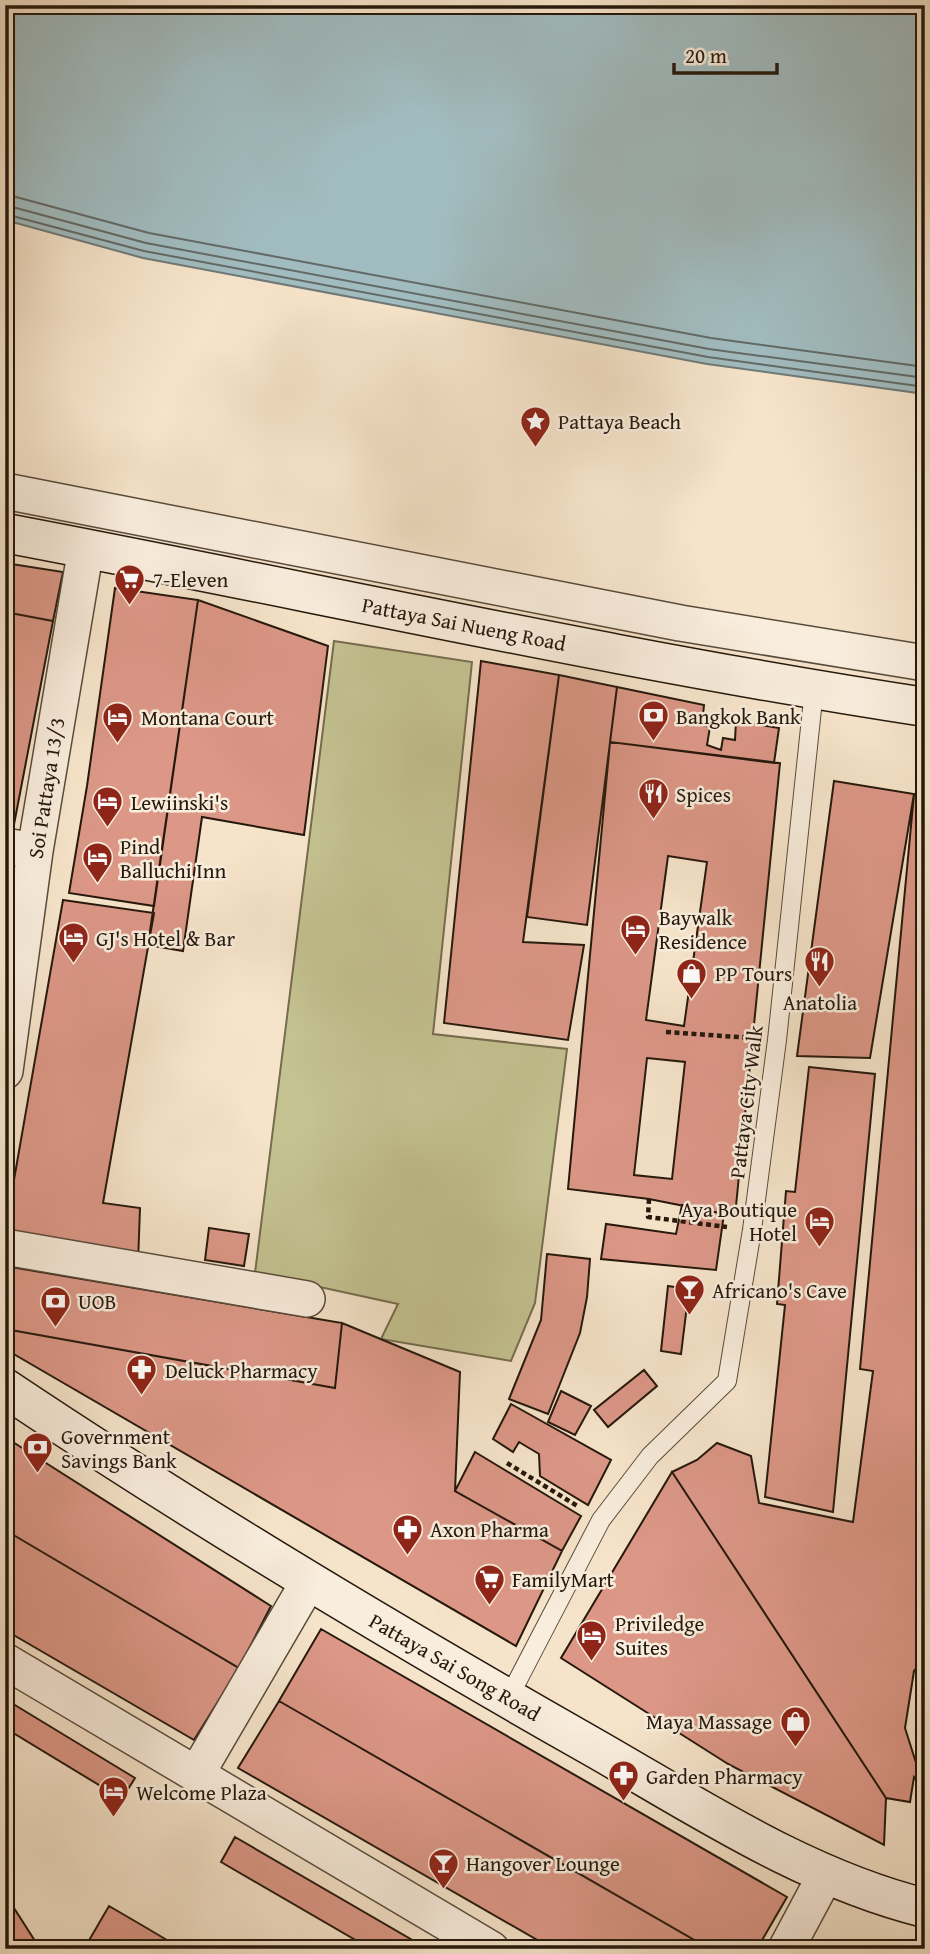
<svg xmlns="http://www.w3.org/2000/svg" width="930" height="1954" font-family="'Gentium Book Plus',serif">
	<rect width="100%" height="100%" fill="#f6e4ca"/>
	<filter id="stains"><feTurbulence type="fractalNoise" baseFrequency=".00286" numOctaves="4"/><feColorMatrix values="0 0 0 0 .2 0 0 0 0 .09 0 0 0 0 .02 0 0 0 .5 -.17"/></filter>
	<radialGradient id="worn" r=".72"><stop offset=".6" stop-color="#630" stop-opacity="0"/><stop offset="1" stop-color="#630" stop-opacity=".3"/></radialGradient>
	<path fill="#c4c291" stroke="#746d4e" stroke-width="2" d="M334,641L472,662L433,1034L567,1049L535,1303L511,1361L381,1339L398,1304L255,1273Z"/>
	<path fill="#a1bcc0" stroke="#6f7a78" stroke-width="2" d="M5,5H925V394L707,364L143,258L5,220Z"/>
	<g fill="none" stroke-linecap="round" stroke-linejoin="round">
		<path stroke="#636a66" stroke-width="2" d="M5,194L149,233L711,338L925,367
			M5,205L146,243L709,349L925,378
			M5,214L144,251L708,357L925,387"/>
	</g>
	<path fill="#dc9787" stroke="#25180c" stroke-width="2" fill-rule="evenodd" d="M5,563L63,572L53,621L5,612Z
		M115,588L198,600L154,906L69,893L87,786Z
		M198,600L328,646L304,835L202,817L183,951L148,945Z
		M5,612L53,621L12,835L5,834Z
		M481,661L559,675L523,942L584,945L568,1040L444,1023Z
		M559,675L617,687L587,925L527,917Z
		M617,687L704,705L702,725L710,727L707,745L721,750L723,738L735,740L736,721L779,728L774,763L610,742Z
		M610,742L780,763L735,1216L649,1199L568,1189ZM668,856L707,862L684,1026L646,1020ZM647,1058L685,1062L672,1179L634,1175Z
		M834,781L914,794L870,1058L797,1056Z
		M914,794L925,795V1659L914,1671L905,1728L924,1788L914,1777L910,1802L886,1798L672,1472L697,1460L717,1443L751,1456L759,1503L853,1522L873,1371L860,1369Z
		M63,900L154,913L103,1203L140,1208L138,1263L5,1231Z
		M809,1067L875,1074L833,1512L765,1497L785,1305L777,1304L786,1191L795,1192Z
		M682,1205L724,1214L716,1270L601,1259L606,1224L676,1234Z
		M209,1228L249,1234L244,1266L205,1260Z
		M547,1254L590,1259L587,1297L580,1333L548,1414L509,1399L541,1320Z
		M5,1266L342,1323L335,1388L5,1329Z
		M668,1286L689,1289L681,1354L661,1351Z
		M342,1323L460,1372L455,1491L562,1551L516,1646L5,1349V1329L335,1388Z
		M644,1370L657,1386L608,1427L594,1410Z
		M561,1391L591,1406L575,1435L548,1422Z
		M511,1404L611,1460L588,1505L540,1476L539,1454L519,1442L513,1452L493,1439Z
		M5,1437L271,1606L239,1668L5,1530Z
		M475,1452L581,1516L562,1551L455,1491Z
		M672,1472L886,1798L884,1845L728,1764L561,1658Z
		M5,1530L239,1668L194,1740L5,1630Z
		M321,1629L787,1897L757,1949H710L279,1701Z
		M5,1699L135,1778L122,1799L5,1728Z
		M279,1701L710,1949H553L238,1768Z
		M235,1837L426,1948L425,1949H371L221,1862Z
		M5,1894L37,1944L46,1949H5Z
		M109,1906L145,1927L182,1949H84Z"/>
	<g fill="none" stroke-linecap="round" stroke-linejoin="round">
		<defs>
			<path id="lane" d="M508,1699L601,1520L650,1456L727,1381L752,1230L777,1040L814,690"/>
			<path id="street" d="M5,491L680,623L925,663
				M5,846L35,851
				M5,1071L35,851L86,548
				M5,1247L307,1299
				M5,1661L491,1949
				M196,1775L309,1581
				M786,1949L825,1876"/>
			<path id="secondary" d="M5,533C312,591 616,660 925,707
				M5,1388C195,1515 392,1633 591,1746C698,1807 804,1878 925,1908"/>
		</defs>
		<use href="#lane" stroke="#594b3c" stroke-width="20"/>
		<use href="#street" stroke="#594b3c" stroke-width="38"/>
		<use href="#secondary" stroke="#25180c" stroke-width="41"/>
		<path stroke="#25180c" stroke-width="4.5" stroke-dasharray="5 3.5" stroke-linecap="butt" d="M666,1032L752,1038
			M649,1199L648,1217L727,1227
			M507,1463L579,1507"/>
		<use href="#lane" stroke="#f9eddd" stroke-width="18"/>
		<use href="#street" stroke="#f9eddd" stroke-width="35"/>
		<use href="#secondary" stroke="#f9eddd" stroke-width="38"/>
	</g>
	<defs>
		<symbol id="sight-pin" viewBox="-11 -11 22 30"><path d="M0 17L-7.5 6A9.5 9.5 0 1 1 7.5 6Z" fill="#8f2418" stroke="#f9eddd"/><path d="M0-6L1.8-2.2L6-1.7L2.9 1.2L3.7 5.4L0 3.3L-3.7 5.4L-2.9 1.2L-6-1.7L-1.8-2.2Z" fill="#fff"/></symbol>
		<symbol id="supermarket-pin" viewBox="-11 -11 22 30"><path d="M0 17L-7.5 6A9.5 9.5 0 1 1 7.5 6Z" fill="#8f2418" stroke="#f9eddd"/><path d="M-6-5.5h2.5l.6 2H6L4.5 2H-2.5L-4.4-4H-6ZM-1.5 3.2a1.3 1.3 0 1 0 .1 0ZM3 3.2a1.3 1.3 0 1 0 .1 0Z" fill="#fff"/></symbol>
		<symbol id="bank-pin" viewBox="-11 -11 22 30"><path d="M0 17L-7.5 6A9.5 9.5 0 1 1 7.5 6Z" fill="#8f2418" stroke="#f9eddd"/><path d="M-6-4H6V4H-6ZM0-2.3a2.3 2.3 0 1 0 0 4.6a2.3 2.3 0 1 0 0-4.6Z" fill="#fff"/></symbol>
		<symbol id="hotel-pin" viewBox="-11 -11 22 30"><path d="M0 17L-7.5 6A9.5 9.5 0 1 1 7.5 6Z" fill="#8f2418" stroke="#f9eddd"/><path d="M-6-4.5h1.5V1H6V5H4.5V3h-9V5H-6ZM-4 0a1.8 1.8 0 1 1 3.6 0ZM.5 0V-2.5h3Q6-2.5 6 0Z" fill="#fff"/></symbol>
		<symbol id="restaurant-pin" viewBox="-11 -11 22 30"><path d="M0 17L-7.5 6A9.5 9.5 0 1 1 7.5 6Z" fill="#8f2418" stroke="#f9eddd"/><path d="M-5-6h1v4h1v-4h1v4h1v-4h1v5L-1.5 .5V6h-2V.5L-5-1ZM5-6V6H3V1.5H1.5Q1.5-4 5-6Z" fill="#fff"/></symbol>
		<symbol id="shop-pin" viewBox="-11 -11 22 30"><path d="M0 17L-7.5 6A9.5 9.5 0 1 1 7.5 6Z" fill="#8f2418" stroke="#f9eddd"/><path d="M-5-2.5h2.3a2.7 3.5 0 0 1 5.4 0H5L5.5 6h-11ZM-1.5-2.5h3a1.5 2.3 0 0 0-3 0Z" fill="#fff"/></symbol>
		<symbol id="bar-pin" viewBox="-11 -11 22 30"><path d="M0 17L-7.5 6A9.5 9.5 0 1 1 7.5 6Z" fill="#8f2418" stroke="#f9eddd"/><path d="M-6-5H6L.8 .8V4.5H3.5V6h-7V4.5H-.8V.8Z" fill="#fff"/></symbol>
		<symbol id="pharmacy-pin" viewBox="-11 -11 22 30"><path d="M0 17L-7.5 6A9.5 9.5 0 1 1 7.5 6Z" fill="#8f2418" stroke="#f9eddd"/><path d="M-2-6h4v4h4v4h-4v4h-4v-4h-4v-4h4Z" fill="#fff"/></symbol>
	</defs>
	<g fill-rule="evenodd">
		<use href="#sight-pin" x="518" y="404" width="35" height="47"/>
		<use href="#supermarket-pin" x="112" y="562" width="35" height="47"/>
		<use href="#bank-pin" x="636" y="698" width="35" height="47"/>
		<use href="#hotel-pin" x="100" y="700" width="35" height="47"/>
		<use href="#restaurant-pin" x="636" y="776" width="35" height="47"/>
		<use href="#hotel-pin" x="90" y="784" width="35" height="47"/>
		<use href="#hotel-pin" x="80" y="840" width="35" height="47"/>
		<use href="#hotel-pin" x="618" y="912" width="35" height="47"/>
		<use href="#hotel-pin" x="56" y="920" width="35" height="47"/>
		<use href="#restaurant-pin" x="802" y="944" width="35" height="47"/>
		<use href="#shop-pin" x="674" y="956" width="35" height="47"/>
		<use href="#hotel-pin" x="802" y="1204" width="35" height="47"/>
		<use href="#bar-pin" x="672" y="1272" width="35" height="47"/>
		<use href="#bank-pin" x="38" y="1284" width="35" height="47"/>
		<use href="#pharmacy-pin" x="124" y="1352" width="35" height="47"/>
		<use href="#bank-pin" x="20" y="1430" width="35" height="47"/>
		<use href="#pharmacy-pin" x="390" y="1512" width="35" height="47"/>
		<use href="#supermarket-pin" x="472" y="1562" width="35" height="47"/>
		<use href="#hotel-pin" x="574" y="1618" width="35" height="47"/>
		<use href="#shop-pin" x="778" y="1704" width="35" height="47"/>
		<use href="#pharmacy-pin" x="606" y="1758" width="35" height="47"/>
		<use href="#hotel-pin" x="96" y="1774" width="35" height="47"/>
		<use href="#bar-pin" x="426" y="1846" width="35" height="47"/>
	</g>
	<g text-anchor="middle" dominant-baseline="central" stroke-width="5" stroke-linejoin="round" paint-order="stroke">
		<g font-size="21" fill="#25180c" stroke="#f9eddd" text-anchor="start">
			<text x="558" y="421">Pattaya Beach</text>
			<text x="153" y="579">7-Eleven</text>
			<text x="676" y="716">Bangkok Bank</text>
			<text x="141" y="717">Montana Court</text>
			<text x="676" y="794">Spices</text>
			<text x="131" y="802">Lewiinski's</text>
			<text x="120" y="846">Pind<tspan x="120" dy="24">Balluchi Inn</tspan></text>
			<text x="659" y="917">Baywalk<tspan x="659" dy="24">Residence</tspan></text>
			<text x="96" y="938">GJ's Hotel &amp; Bar</text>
			<text x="715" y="973">PP Tours</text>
			<text x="820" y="1002" text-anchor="middle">Anatolia</text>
			<text x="797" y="1209" text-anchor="end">Aya Boutique<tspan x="797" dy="24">Hotel</tspan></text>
			<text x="712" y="1290">Africano's Cave</text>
			<text x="78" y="1301">UOB</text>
			<text x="165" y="1370">Deluck Pharmacy</text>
			<text x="61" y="1436">Government<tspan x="61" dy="24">Savings Bank</tspan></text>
			<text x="430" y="1529">Axon Pharma</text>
			<text x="512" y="1579">FamilyMart</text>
			<text x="615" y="1623">Priviledge<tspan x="615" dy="24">Suites</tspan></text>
			<text x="772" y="1721" text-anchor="end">Maya Massage</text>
			<text x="646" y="1776">Garden Pharmacy</text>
			<text x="136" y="1792">Welcome Plaza</text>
			<text x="466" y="1863">Hangover Lounge</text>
		</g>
		<g font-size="21" fill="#25180c" stroke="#f9eddd">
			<text transform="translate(464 624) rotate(11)">Pattaya Sai Nueng Road</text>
			<text transform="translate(46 788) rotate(-81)">Soi Pattaya 13/3</text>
			<text transform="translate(746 1102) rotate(-83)">Pattaya City Walk</text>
			<text transform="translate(455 1667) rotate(30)">Pattaya Sai Song Road</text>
		</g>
	</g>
	<rect width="930" height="1954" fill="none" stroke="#f6e4ca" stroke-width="28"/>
	<rect x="7" y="7" width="916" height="1940" fill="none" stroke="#25180c" stroke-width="3.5"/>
	<rect x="14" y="14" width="902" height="1926" fill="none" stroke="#25180c" stroke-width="2"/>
	<path d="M674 63v10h103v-10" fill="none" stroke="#25180c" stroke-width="3.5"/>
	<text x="685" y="63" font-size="21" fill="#25180c" stroke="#f9eddd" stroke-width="5" paint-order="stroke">20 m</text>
	<rect width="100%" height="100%" filter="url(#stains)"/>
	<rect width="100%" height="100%" fill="url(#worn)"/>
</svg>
